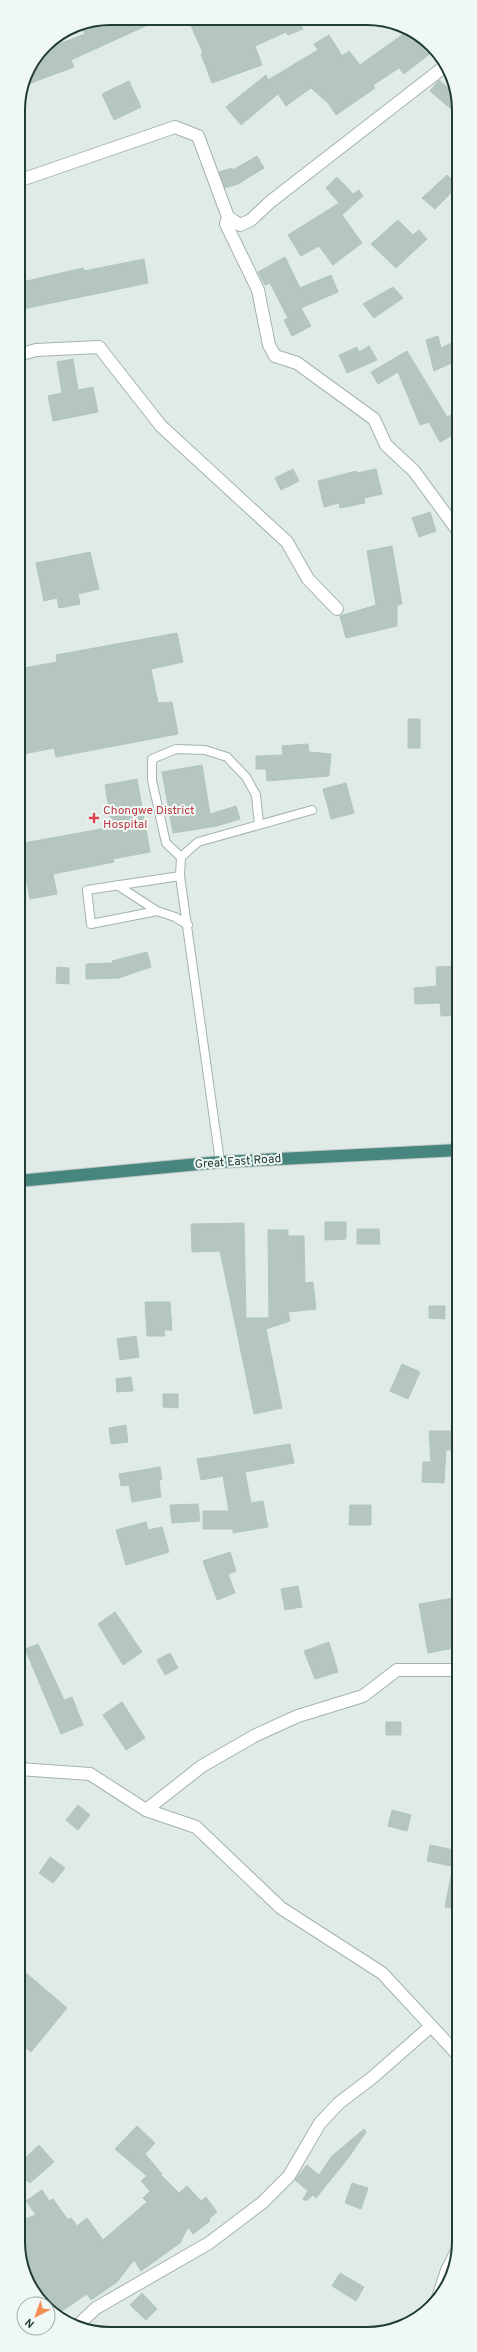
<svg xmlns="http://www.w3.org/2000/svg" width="477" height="2352" font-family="Overpass,sans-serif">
	<rect width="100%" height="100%" fill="#e0ebe7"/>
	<path fill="#b5c6c1" stroke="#b2c5bf" d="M110,18H163L71,60L74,67L23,86L27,70L41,51L85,34L81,26Z
		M188,19H313L301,25L303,29L288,35L286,32L255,46L262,65L212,83L201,54L203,53Z
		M406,32L436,49L404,74L399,68L373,85L375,88L336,115L328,103L311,88L286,106L278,94L241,125L226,107L266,75L268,80L318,50L314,44L329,35L342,56L349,51L360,65Z
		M439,80L457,96L458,115L430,91Z
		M129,81L141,107L114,120L102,94Z
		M257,156L264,168L238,184L225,188L219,172L232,168L233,170Z
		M447,175L458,186L435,209L422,198Z
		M337,177L353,194L359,190L363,196L342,215L362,243L333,265L319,246L301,256L288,235L339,203L326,188Z
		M398,220L413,235L419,230L427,239L396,268L371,244Z
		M285,257L300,288L331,275L338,292L301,308L311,326L292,336L284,320L288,318L270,283L265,285L258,272Z
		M144,259L148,283L18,310V283L83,268L84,271Z
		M393,287L403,298L374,318L363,304Z
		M438,336L441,348L458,340V360L434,371L426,340Z
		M369,346L377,360L347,373L339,355L357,347L359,352Z
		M407,351L447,417L455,413L458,420V432L440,442L429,422L420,425L398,372L378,384L371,372Z
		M73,359L78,390L93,387L98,412L53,421L48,396L62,393L57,362Z
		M293,469L299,481L281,490L275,478Z
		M376,469L382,494L364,498L365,503L340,508L339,503L324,507L318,481L356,471L357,473Z
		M430,512L436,531L419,537L412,518Z
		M392,546L402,604L397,605V626L346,638L340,616L376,605L367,551Z
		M90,552L99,589L78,594L80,604L59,608L57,598L44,601L36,563Z
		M177,633L183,662L151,669L158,703L172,702L178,734L56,757L54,748L18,755V669L57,662L56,655Z
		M408,719H420V748H408Z
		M308,744L309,752L331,754L329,776L267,781L266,769H256V756L283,755L282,746Z
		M202,765L210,814L236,806L240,819L217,826L173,833L162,772Z
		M137,779L150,852L113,859L114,862L53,874L57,894L30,899L26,878L18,880V844L112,827L105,785Z
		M346,783L354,813L331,819L323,789Z
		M147,952L151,967L119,978L86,979V964L113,963L112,961Z
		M458,966V1015L441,1016L440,1003L415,1004L414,988L437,986L436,967Z
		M57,967L69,968V984L56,983Z
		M325,1222H346V1239L325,1240Z
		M244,1223L246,1318H269L268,1230H288V1236H304L305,1283L313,1282L316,1309L288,1312L290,1321L266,1329L282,1408L254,1414L220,1251L192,1252L191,1224Z
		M357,1229H379L380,1244H357Z
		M145,1302H170L172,1330H164L165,1336H147Z
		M429,1306H445V1319L429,1318Z
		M136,1336L139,1357L120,1360L117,1339Z
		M402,1364L420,1372L408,1399L390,1391Z
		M131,1377L133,1391L117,1392L116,1379Z
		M163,1394H178V1408L163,1407Z
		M126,1425L128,1442L111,1444L109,1428Z
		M429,1431H459V1450H446L444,1483L422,1482L423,1462H431Z
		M290,1444L294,1463L245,1472L251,1503L263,1501L268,1527L233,1533V1529H203V1511H229L223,1476L201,1480L197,1459Z
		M160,1467L162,1479L159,1480L161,1497L132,1502L129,1485L121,1486L119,1474Z
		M198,1504L200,1521L172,1523L170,1505Z
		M350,1505H371V1525H349Z
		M146,1522L148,1530L162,1527L169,1552L126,1565L116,1530Z
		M230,1552L236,1571L228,1574L235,1593L217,1600L203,1561Z
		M298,1586L302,1607L285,1610L281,1589Z
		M459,1597V1647L428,1653L419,1604Z
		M115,1612L142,1652L123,1665L98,1624Z
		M329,1642L338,1672L315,1679L304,1651Z
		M38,1644L64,1700L72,1697L83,1725L61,1734L25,1649Z
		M170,1653L178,1668L165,1675L157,1660Z
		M122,1702L145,1738L126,1750L103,1715Z
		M386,1722H401V1735H386Z
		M78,1805L90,1815L78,1830L66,1820Z
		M392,1810L411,1815L407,1831L388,1826Z
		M430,1845L454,1850L451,1866L427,1861Z
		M50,1857L65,1868L53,1883L39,1873Z
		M452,1871L459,1872V1909L445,1907Z
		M19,1967L67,2008L31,2052L19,2042Z
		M137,2126L155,2143L145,2154L162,2174L161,2175L179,2193L187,2186L201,2201L206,2197L217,2212L209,2219L210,2221L193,2234L188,2227L180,2243L141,2271L134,2260L117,2282L91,2300L87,2294L59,2313L48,2307V2304L41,2303L19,2253V2221L36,2215L26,2201L42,2190L49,2201L53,2199L68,2220L71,2218L77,2226L87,2218L103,2240L147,2202L143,2198L150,2191L141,2181L147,2176L115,2149Z
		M364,2129L366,2132L349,2157L316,2198L313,2195L306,2201L303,2199L308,2191L295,2180L307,2165L319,2175L332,2156Z
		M39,2145L54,2162L30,2183L19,2175V2164Z
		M352,2183L368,2188L361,2209L345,2203Z
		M340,2273L364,2287L356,2301L332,2286Z
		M142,2293L157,2309L146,2320L130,2305Z"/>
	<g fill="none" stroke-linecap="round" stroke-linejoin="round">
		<defs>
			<path id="service" d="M181,857L166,843L152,780V759L176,749L205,750L227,757L246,777L256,795L259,825
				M180,876L87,890L91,924L157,911L175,917L188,925
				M117,885L157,911
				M220,1162L180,876L181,857L198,842L312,810"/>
			<path id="minor" d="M18,181L175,127L198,136L228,217L240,225L251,220L270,202L444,67
				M228,217L226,224L258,290L269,345L275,356L297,363L374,419L386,445L414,471L458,531
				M18,355L36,350L99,347L161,426L287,542L308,579L337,609
				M19,1769L90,1774L146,1810L196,1827L281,1908L382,1973L459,2056
				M146,1810L202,1766L256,1735L298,1716L363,1696L397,1670H459
				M438,2298L447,2270L458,2249
				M79,2324L96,2308L209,2243L262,2203L289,2176L320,2123L339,2103L373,2077L430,2027"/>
			<path id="trunk" d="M18,1181L220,1162L459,1150"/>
		</defs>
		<use href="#service" stroke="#a3b3af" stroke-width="10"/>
		<use href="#minor" stroke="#a3b3af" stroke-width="14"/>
		<use href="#trunk" stroke="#c1c8c7" stroke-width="14"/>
		<use href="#service" stroke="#fff" stroke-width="8"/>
		<use href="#minor" stroke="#fff" stroke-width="12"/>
		<use href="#trunk" stroke="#47867e" stroke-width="12"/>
	</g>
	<path fill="#e0444e" stroke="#f0f8f5" stroke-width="1.5" d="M92 812h4v4h4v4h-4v4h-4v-4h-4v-4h4z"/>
	<g text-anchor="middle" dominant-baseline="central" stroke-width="4" stroke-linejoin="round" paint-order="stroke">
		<g font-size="12" fill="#be3a42" stroke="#f0f8f5" text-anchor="start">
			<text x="103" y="811">Chongwe District<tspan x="103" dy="14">Hospital</tspan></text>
		</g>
		<g font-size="12" fill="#203c37" stroke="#f0f8f5">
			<text transform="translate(238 1162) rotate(-4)">Great East Road</text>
		</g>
	</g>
	<path d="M0 0H477V2352H0ZM110 25H367A85 85 0 0 1 452 110V2242A85 85 0 0 1 367 2327H110A85 85 0 0 1 25 2242V110A85 85 0 0 1 110 25Z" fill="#f0f8f5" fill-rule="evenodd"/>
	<path fill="none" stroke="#203c37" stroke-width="2" d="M110 25H367A85 85 0 0 1 452 110V2242A85 85 0 0 1 367 2327H110A85 85 0 0 1 25 2242V110A85 85 0 0 1 110 25Z"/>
	<g transform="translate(36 2316) rotate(221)"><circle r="19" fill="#f0f8f5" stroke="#9dada9"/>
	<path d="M0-3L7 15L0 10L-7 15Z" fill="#f58d54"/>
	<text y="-6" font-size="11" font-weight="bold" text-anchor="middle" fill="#203c37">N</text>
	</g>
</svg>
